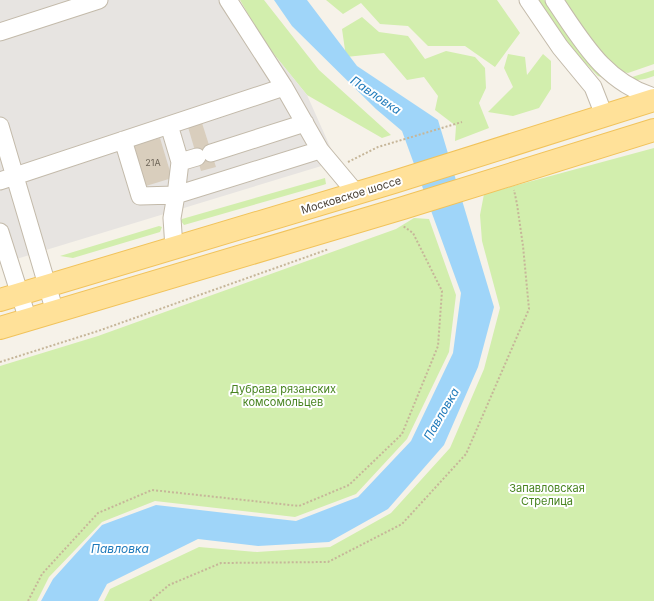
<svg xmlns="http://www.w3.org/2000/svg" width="654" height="601" font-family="Inter,sans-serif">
	<rect width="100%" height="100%" fill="#f6f2e9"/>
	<path fill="#d2eead" d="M240,0H264L319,70L391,135L382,138L307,95L264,42Z
		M326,0H497L520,33L495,67L465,46H428L408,26L380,24L361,3L343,14Z
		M536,0H544L566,31L604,78L598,76L563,41Z
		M561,0H654V64L628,73L615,70Z
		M362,17L379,32L408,36L425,59L446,51L475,57L485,68L486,88L479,103L489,128L455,141L456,126L435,110L438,96L424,77L407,80L384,53L346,57L342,29Z
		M508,54L525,57L527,75L543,54L551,61V89L539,108L513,116L488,112L513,87L504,68Z
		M654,70V76C645,79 638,82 629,78Z
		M654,148V601H104L110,589L199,547L257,552L330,547L391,513L450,448L484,369L500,308L482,241L480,215L484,194Z
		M325,178L326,184L323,185L184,225L181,221L182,219Z
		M414,218L429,219L456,295L449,352L407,439L356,494L295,517L155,501L102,522L49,577L37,601H0V366L98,336L396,229Z
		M159,226L162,227L160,232L73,258L60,256Z"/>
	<path fill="#e7e4e1" d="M0,0H239L264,42L307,95L332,151L341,160L0,264Z"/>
	<path fill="#9fd5f9" d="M274,0H307L357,66L438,120L494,307L478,367L444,445L388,509L329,542L258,546L198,539L107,584L98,601H41L53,579L102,525L156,505L296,521L358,497L411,441L453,353L461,293L402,131L376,109L292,26Z"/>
	<path fill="#d9cebd" d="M202,123L216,167L201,171L188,127Z
		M160,138L172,178L146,186L134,145Z"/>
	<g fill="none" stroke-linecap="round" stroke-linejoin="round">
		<defs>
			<path id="minor" d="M228,0L284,87L320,150L356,193
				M528,0L560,47L593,87L604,115
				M554,0C582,41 604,82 654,97
				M0,32L99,0
				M169,125L180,162
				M0,126L55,312
				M123,140L140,196L176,195L180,162L197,157
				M211,153L305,123
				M0,181L284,87
				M0,232L28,320
				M174,248L172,218L176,195L320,150"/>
			<path id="major" d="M0,300L394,182L654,100
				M0,328L403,208L654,130"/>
		</defs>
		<use href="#minor" stroke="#c3baaa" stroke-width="19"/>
		<use href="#major" stroke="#f1c35b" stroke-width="24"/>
		<path stroke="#c6b699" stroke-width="2" stroke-dasharray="2 2" stroke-linecap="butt" d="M348,162L378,147L462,122
			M0,362L98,331L329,249
			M28,601L42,574L98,513L152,490L299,506L349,485L402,434L438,346L442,291L413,233L403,226
			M150,601L169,585L221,563L328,562L402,524L466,454L529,309L523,246L517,204L514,190"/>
		<use href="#minor" stroke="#fff" stroke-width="17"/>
		<use href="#major" stroke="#ffe199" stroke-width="22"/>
	</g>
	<g text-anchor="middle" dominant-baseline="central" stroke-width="4" stroke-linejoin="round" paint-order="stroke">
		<g font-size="9" fill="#6e6558">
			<text x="153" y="162">21А</text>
		</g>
		<g font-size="11" fill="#4b4236" stroke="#fff">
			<text transform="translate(351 195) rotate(-17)">Московское шоссе</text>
		</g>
		<g font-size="11" fill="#488421" stroke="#fff">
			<text x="283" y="389">Дубрава рязанских<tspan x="283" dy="13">комсомольцев</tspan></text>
			<text x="547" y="488">Запавловская<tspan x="547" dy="13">Стрелица</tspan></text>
		</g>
		<g font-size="12" font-style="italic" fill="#207bbb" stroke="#fff">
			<text transform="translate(376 95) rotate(34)">Павловка</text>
			<text transform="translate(441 414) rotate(-60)">Павловка</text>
			<text x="120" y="548">Павловка</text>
		</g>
	</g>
</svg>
